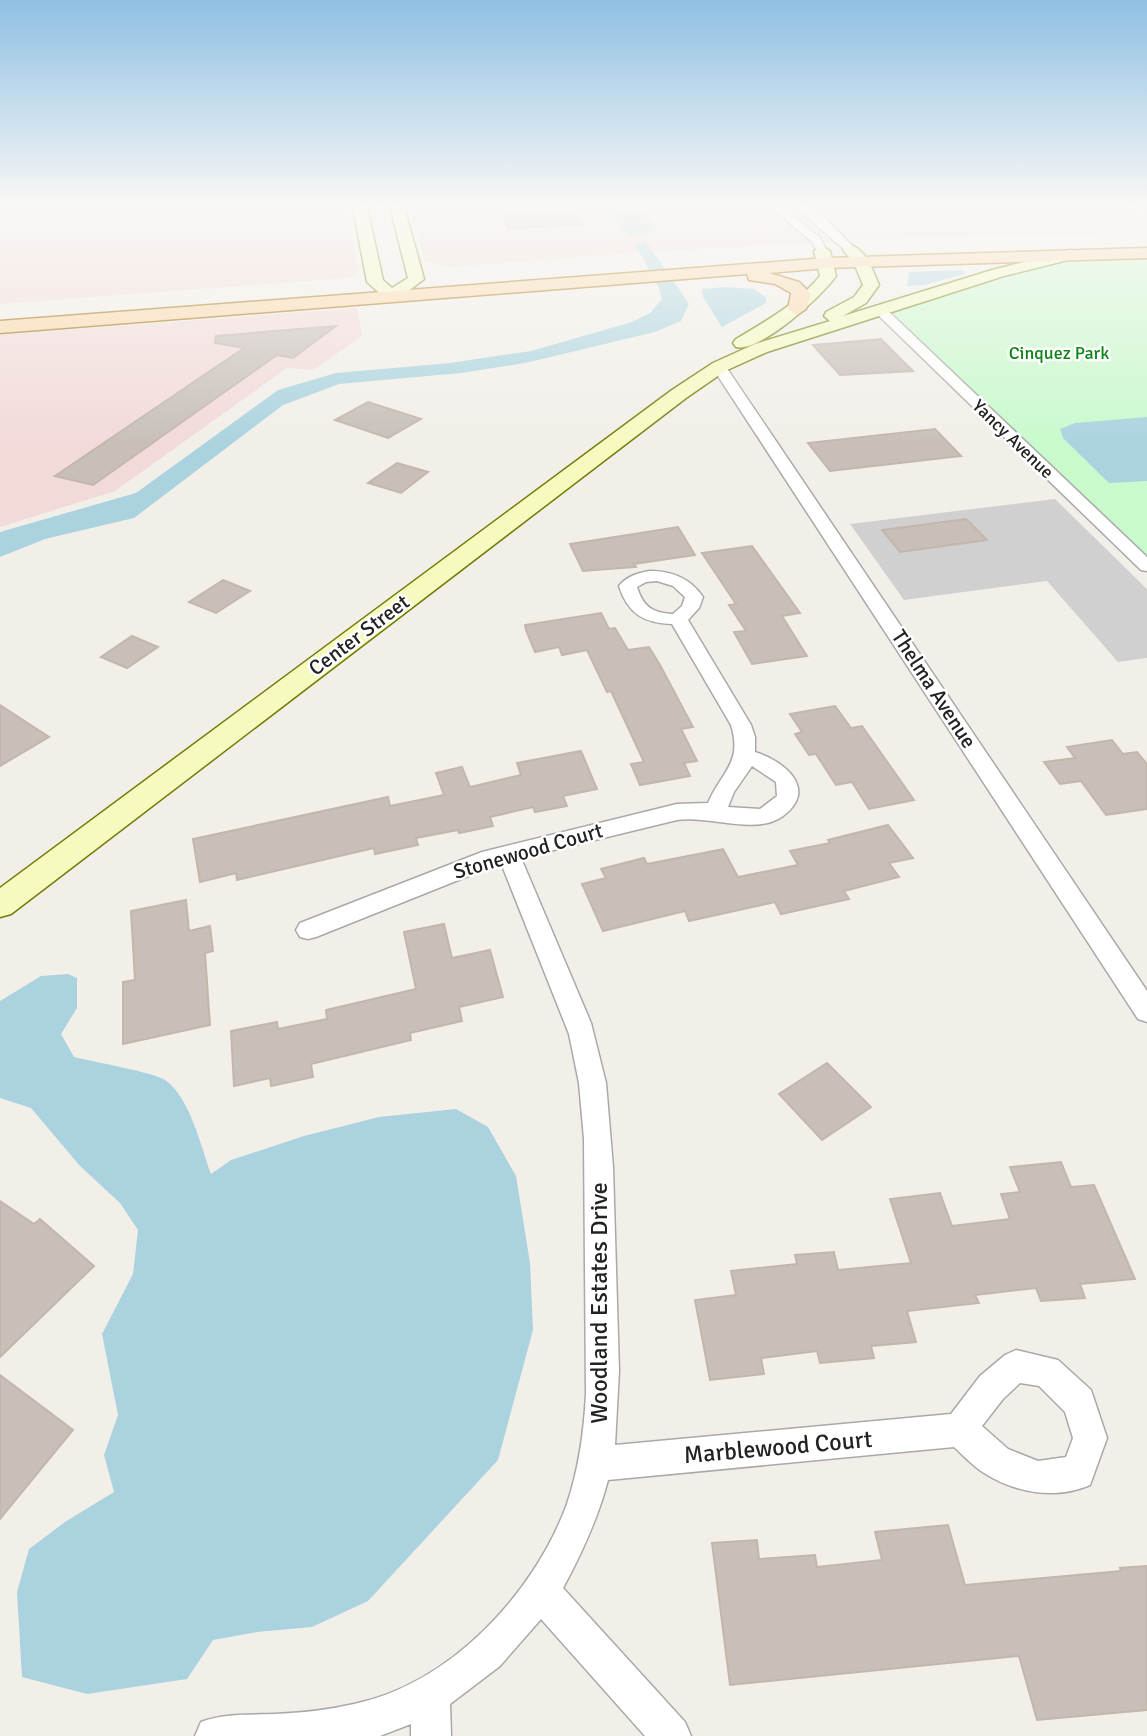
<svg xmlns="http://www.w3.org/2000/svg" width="1147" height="1736" font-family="Signika,sans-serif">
	<rect width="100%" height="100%" fill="#f2efe9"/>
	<path fill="#f2dad9" d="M0,203H346L359,273L348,278L0,304Z
		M408,203H1123L1147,218V233L893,238L630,253L450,267L425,261Z
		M357,308L362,336L313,370L287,368L115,491L0,527V335Z"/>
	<path fill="#d0d0d0" d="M1055,499L1147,589V658L1118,662L1047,581L904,600L850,524Z"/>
	<path fill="#c8facc" d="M1147,258V560L889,313L1060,262Z"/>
	<path fill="#aad3df" d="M605,203H638L655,227C627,251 620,225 605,203Z
		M645,240L689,304L681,321L655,332L525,363L461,373L339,384L283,405L134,518L45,539L0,557V532L136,493L278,390L336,373L450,363L531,351L632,322L650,313L662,299L659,288L635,244Z
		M962,270L965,273L961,275L924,285L907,286L909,272Z
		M726,287L754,289L766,298V303L722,327L703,297L702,289Z
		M1147,417V481L1109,483L1063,438L1060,429L1075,423Z
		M68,974L77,978V1008L61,1034L74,1057C93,1062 153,1072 165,1080C190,1097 201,1147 211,1174L231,1160L304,1136L379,1117L456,1109L488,1127L516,1176L530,1263L533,1330L498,1460L368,1601L312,1627L257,1632L213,1640L187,1679L87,1694L22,1677L17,1592L29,1549L65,1522L114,1492L104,1455L118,1415L102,1334L133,1274L138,1230L120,1203L80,1166L31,1108L0,1098V1001L41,976Z"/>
	<path fill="#c7bfb8" stroke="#c4b6ab" stroke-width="2" d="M497,203H569L582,224L509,229Z
		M336,326L293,358L277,355L93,485L55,476L244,348L215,343L216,336Z
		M881,339L913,371L840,375L813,345Z
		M368,402L421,419L388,438L335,420Z
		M935,429L961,456L830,471L808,443Z
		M397,463L428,472L401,493L368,483Z
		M966,519L987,540L900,552L882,530Z
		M678,527L695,555L634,564L636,567L583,571L570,544Z
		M752,546L800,613L782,616L807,656L752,664L734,632L746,631L729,605L736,604L702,553Z
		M223,580L250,591L216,613L189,602Z
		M601,613L609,629L615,628L628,650L649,647L660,665L693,727L681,729L697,761L684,763L690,776L640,785L631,764L644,762L611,691L607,692L587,650L562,655L559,647L535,652L526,630L525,625Z
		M132,636L158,647L127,668L101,657Z
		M0,705L49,737L0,766Z
		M835,706L851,728L862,726L914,800L869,809L852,782L836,785L816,754L809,755L795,734L802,732L790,714Z
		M1112,740L1123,754L1137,752L1147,764V809L1106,815L1081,781L1060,784L1044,762L1075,758L1067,747Z
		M581,751L597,789L563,796L567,806L535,812L533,807L490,817L493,826L459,833L458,830L416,838L418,845L375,854L374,848L237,880L236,873L200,882L193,839L388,797L390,806L444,795L436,773L462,767L470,787L521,775L517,763Z
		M888,825L913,858L889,863L899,877L844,891L849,899L781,914L775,902L689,921L685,911L603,931L582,884L606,878L601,869L644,858L647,864L723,849L738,877L798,865L790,851L830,843L828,840Z
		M186,900L189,931L210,926L213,951L205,953L210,1025L123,1044V982L135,980L131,911Z
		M444,924L452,958L490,950L503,997L459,1007L462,1021L410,1033L411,1040L311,1064L313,1077L271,1086L270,1078L234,1086L231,1031L277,1022L278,1029L327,1019L326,1010L416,989L404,932Z
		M827,1063L871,1107L822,1140L779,1094Z
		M1061,1162L1071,1187L1094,1185L1135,1279L1080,1284L1085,1298L1041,1301L1036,1288L975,1295L979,1303L907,1311L916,1342L871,1346L874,1358L820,1363L817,1351L761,1358L764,1374L710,1380L695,1300L736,1295L731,1271L797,1264L795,1255L834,1252L838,1270L911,1263L890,1199L940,1193L952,1226L1010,1219L1001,1194L1020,1192L1010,1167Z
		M0,1201L34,1224L40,1219L94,1266L0,1357Z
		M0,1375L73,1430L0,1519Z
		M948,1525L965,1585L1121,1571L1120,1568L1147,1566V1710L1037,1720L1019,1656L730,1685L712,1543L757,1540L759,1559L815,1555L817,1567L882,1560L875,1532Z"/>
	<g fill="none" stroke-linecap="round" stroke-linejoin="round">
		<defs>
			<path id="street" d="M766,203H777L820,238L827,251L826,253H818L812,242Z
				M791,203C816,203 837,232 855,248V252H847Z
				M1133,203H1145L1147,212Z
				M881,307L885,308L1147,557V571L1141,570L877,314V308Z
				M719,363L726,367L1147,991V1022L1138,1019L712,367Z
				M650,571C672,571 690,578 703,597L699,608L688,620L751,725L755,737V752C784,761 819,789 783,816C756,836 710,815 677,820L521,858L591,1023L606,1083L613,1167L619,1371L615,1445L951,1414L980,1376L1005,1355L1016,1350L1058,1360L1091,1390L1107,1438L1090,1485C1055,1500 1016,1493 984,1473C973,1466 964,1456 954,1447L608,1480C598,1518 582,1553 563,1588L685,1722L691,1736H645L541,1619L500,1666L450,1704L451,1736H411V1724L380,1736H195L201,1722C224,1713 250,1715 275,1714C301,1713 328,1710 354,1704C450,1684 534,1594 567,1504C579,1468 584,1431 586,1394L584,1139L579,1083L569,1034L501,863L316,937L308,939L300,937L296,930L300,923L482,852L677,804L708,803C721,772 743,763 731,725L672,624C644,623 628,614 619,586C627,576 638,573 650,571ZM657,581L673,586L685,597L682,606L673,614C653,613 643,607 637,587L646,582ZM752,766L776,782L777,796L760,809L728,807L734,792ZM1020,1383L1039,1386L1065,1412L1073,1438L1066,1457L1038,1461L1008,1449L982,1426L1003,1399Z"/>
			<path id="secondary" d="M352,203H366L383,280L392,288L408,278L389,203H403L424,279L398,299H386L367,282Z
				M851,245C867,251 873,271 879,285L866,303L843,316L992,270L1071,250L1079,255L1076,258L1004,276L767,352L725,371L686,398L11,914L0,917V888L672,390L713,363L755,344L830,321L824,316L826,312L854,297L863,285L854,263L843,250Z
				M822,246L830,251L836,276C822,296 760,353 736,347L733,343L736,339C766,321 797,304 820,276L814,251Z"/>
			<path id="primary" d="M1147,248V258L827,268L769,273L799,282L811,294L806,309L797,315L788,309L791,293L775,284L749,280L747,274L0,333V321L827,258Z"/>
		</defs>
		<use href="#street" stroke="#a9a9a9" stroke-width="3"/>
		<use href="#secondary" stroke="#707d05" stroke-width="3"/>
		<use href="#primary" stroke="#a06b00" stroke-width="3"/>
		<use href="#street" fill="#fff" fill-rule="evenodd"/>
		<use href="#secondary" fill="#f7fabf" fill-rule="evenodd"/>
		<use href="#primary" fill="#fcd6a4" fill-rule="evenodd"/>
	</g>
	<linearGradient id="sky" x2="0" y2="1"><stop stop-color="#8fc0e4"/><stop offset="0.46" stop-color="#f9f8f5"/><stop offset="1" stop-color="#f9f8f5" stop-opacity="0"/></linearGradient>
	<rect width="1147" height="446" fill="url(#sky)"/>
	<g text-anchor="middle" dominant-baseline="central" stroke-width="5" stroke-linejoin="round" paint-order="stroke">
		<g font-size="18" fill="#0c8416" stroke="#fff">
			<text x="1059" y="353">Cinquez Park</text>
		</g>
		<g font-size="18" fill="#222" stroke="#fff">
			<text transform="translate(1013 439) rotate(44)">Yancy Avenue</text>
		</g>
		<g font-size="21" fill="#222" stroke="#fff">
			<text transform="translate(359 635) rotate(-37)">Center Street</text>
			<text transform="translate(934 689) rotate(57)">Thelma Avenue</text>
			<text transform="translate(528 851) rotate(-16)">Stonewood Court</text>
		</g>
		<g font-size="24" fill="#222" stroke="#fff">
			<text transform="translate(599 1303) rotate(-90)">Woodland Estates Drive</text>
			<text transform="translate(778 1447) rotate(-5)">Marblewood Court</text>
		</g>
	</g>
</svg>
